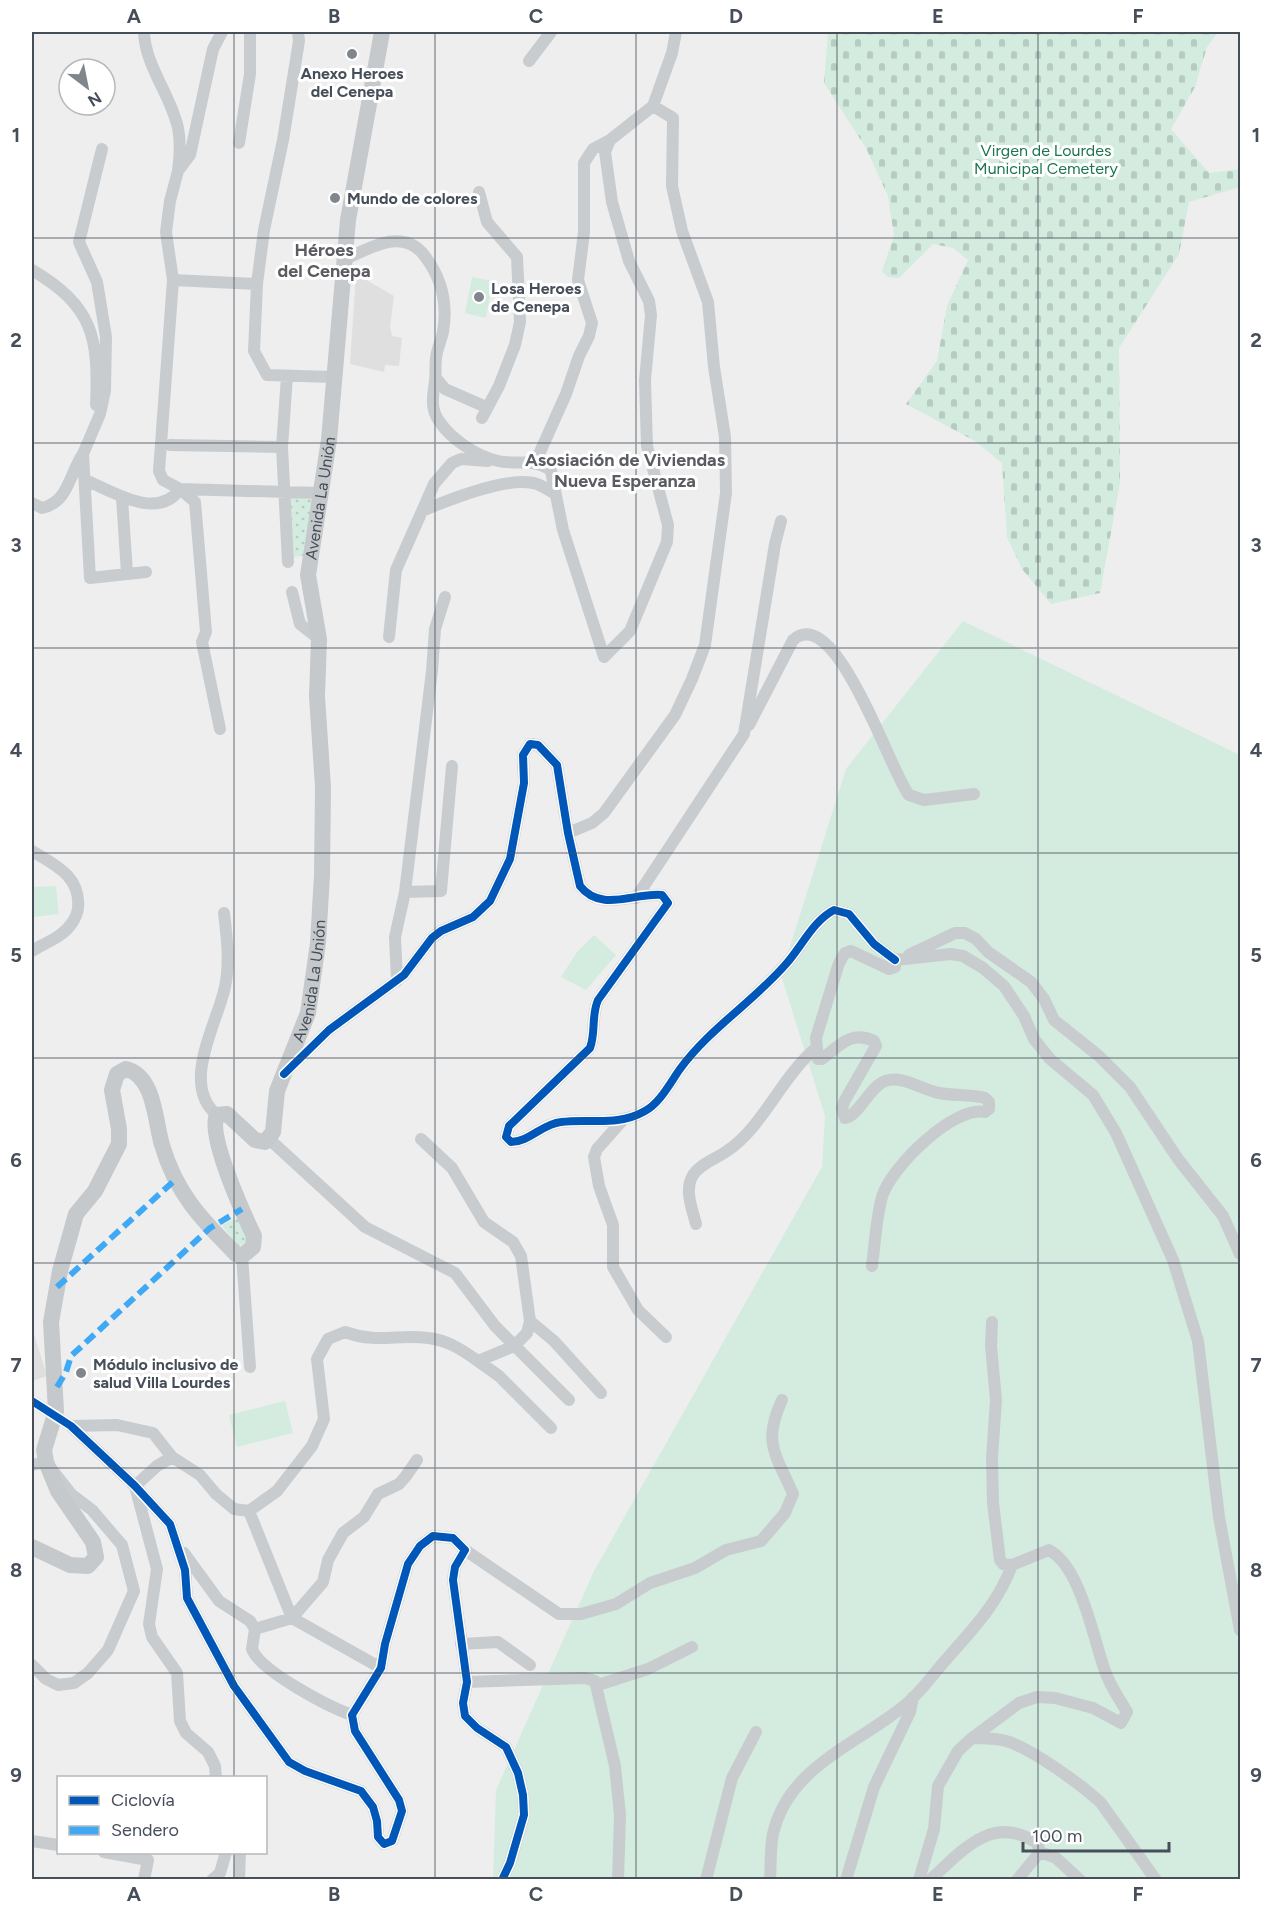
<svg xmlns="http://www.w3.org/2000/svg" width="1272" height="1911" font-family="Figtree,sans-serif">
	<defs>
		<pattern id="cemetery-stones" width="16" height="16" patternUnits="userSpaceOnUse" patternTransform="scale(1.5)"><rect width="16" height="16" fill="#d3ecdf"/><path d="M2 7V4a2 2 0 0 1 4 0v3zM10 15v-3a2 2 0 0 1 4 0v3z" fill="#b6ccc2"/></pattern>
		<pattern id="park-dots" width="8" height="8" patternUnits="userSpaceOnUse" patternTransform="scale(1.5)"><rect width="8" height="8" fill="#d3ecdf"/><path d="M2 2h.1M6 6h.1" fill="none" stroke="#b6ccc2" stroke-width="1.8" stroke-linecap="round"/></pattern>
	</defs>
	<rect width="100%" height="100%" fill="#eee"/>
	<path fill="#e0dfdf" d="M356,274L394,296L390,327L392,336L402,338L399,366L385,365L384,372L350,364Z
		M32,1288L34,1334L47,1376L32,1381Z"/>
	<path fill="#d3ecdf" d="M472,277L493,281L486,318L465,313Z
		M963,621L1240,755V1879L493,1880L496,1790L594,1571L822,1167L825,1116L781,975L846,769Z
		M56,886L59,914L33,917L32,887Z
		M594,935L616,955L586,990L561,977L577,952Z
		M285,1401L293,1433L237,1447L229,1415Z"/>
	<path fill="url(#cemetery-stones)" d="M828,32H1218L1207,47L1195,87L1171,129L1209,173L1240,169V187L1189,202L1179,254L1119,348L1120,483L1100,593L1051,604L1022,569L1007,537L1002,463L975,441L906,404L937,361L947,306L968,260L953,248L933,244L899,278L888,277L882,271L894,236L888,196L866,148L824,83Z"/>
	<path fill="url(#park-dots)" d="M289,495L319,497L306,556L293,557Z
		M239,1217L248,1241L238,1247L222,1225Z"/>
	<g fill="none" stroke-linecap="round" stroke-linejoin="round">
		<path stroke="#c9cccf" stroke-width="12" d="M144,32C145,66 171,95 178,128C181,143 180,156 178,171
			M222,32L213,49L190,155L178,171L170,201L166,232L173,280L159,471L163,480L180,489L322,493
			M298,32L299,41L283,140L264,230L257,284L254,351L267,375L333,377
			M529,61L551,32
			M239,143L250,74V32
			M102,149L79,242L97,282L106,337L105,391L100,414L83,454L90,578L146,572
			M479,192L487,222L517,257L520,322L515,345L499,386L482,418
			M346,259C371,247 403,228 424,255C442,278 448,303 443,332C441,341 437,349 436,358C435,366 436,374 435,381C433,396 430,408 439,421C451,439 476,456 498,461C515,465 537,458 551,471L563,530L604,657L630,631L667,542L668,525L647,446L645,380L651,315L649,301L629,261L612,202L605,152L610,140
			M32,270C93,306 99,337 96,405
			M173,280L257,284
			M287,376L282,447L288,562
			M436,378L445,389L486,407
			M170,445L282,447
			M525,463L536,458L540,452L566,394L579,356L589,336L592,323L578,280L584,232V163L593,149L610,140L653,106L672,53L676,32
			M85,480C111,490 157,522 180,489L195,502L206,632L202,642L220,729
			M122,498L127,573
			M32,503L42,508C69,502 69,474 83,454
			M422,511C448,500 510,475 537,484C543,486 548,490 554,493
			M292,592L300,624L319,639
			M389,637L396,570L434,484L452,463L461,459L488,461
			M749,725L793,640C836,601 891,774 909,795L924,800L974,794
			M568,833L592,823L604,813L675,715L692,679L705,645L726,493L725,437L714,367L708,302L682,231L672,186L673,118L653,106
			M32,851C55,865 81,876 78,908C77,918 69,929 60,935C52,941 41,945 32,951
			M405,892L441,891L452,766
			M636,898L744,734L775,544L781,521
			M909,955L955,933H965L976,939L988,952L1031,982L1044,999L1054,1020L1099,1056L1130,1087L1178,1159L1223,1216L1240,1254
			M895,960L951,954L963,956L983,968L1004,986L1024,1016L1034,1039L1050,1059L1093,1095L1116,1133L1173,1260L1198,1341L1219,1517L1240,1630
			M397,981L395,937L405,892L432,671L435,629L445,597
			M287,1071L329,1030L404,975L432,938L441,931L473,917L490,901L510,859L524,783L523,755L530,744L538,745L557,765L568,833L580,886C601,913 635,892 662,895L668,903L598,1000C591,1016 596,1032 590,1048L509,1126L506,1137L511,1142C529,1142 542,1124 561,1122C590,1118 617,1127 645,1111C660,1103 670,1083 680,1069C709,1029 753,1002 786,964C802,946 813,921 834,910L849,914L874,944L895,960
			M217,1115C180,1085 217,1024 225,987C230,963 227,938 224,913
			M622,1121L597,1149L594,1157L599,1186L613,1225V1267L638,1310L666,1337
			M269,1139L365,1227L455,1273L495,1326L569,1400
			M696,1224C692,1208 684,1190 693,1175C701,1163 716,1159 727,1151C764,1126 780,1078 817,1047
			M242,1256L250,1367
			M872,1266C875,1243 876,1219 882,1197C890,1168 954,1105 985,1112L989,1109V1102L985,1098C970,1094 954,1096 939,1093C922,1090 903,1075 885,1081C869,1087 859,1116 845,1118L842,1108L845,1100L876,1046L874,1041C851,1030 839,1046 822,1059H818L816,1038L839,963L845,953L851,951L889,969L895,967V960
			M530,1321L554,1341L601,1393
			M478,1361L499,1376L551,1428
			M32,1401L71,1426L135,1486L170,1524L185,1570L187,1598L234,1686L289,1762L305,1771L361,1791L373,1807L377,1821L378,1837L384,1844L392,1841L402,1811L399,1800L355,1731L352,1715L381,1668L385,1644L408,1564L420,1546L433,1536L453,1538L465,1550L455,1567L453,1580L467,1682L463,1703L465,1716L477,1728L506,1747L518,1773L523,1795L524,1815L510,1863L502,1880
			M71,1426L117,1425L153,1433L172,1457L200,1475L216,1494L234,1509L249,1511L277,1491L312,1446L324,1419L317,1359L328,1339L345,1332C378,1344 396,1334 428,1338C448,1340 462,1350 478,1361L514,1346L527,1333L530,1321L521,1256L513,1242L484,1222L452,1168L421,1139
			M172,1457L157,1466L135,1486L157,1569L149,1624L152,1637L177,1673L180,1721L186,1733L208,1752L215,1766L216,1778
			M32,1465L46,1462L71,1494L92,1510L122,1545L134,1591L108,1650L88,1673L74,1683L58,1685L46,1679L32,1665
			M249,1511L292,1618L381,1668
			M465,1550L559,1614H581L616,1604L650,1583L695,1568L726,1550L761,1541L785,1513L793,1494C776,1454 762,1443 782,1400
			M184,1553L219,1601L250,1621L255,1629L252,1649C260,1671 329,1707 352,1715
			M255,1629L292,1618L323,1582L328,1560L343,1533L364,1517L378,1494L399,1484L406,1476L417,1460
			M461,1644L498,1642L530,1665
			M467,1682L585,1678L595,1681L615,1766L620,1815L618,1880
			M598,1685L648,1669L692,1647
			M973,1738C985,1738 995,1738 1006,1741C1031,1748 1082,1785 1101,1803L1156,1880
			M32,1841L58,1845
			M104,1852L148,1860L144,1880
			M1040,1852L1056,1858L1080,1880
			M212,1880L220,1873L226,1852
			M239,1880L240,1852
			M706,1880L732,1778L756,1732
			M770,1880C771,1865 770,1848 773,1834C788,1767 856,1745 904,1706C920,1693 931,1677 944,1662C971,1631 998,1604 1012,1565
			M846,1880L874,1787L910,1712L913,1697
			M919,1880L934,1829L938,1786L958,1751L972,1738L1019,1703L1037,1697L1055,1698L1093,1708L1121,1723L1127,1712C1119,1698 1110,1686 1105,1671C1093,1638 1081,1567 1049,1550L1012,1565L1003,1564L1000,1560L993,1503L992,1458L996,1400L991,1346L992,1322
			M930,1880C962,1851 992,1813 1037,1843L1040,1852L1017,1880"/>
		<path stroke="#c5c9cc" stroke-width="16" id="s1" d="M32,1547L70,1565L88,1566L96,1557L93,1542L58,1491L46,1462L44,1450L56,1411L51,1322L60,1271L76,1214L95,1191L119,1144V1129L112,1090L117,1074L126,1069C155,1076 155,1122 162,1145C176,1193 201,1219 236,1254L242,1256L253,1247L254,1236C244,1215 207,1135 217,1115L227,1114L255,1140L265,1142L273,1132L277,1091L308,1013L318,943L322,875L323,787L317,696L319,639L308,575L329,440L348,220L382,32"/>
		<path stroke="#3fa9f5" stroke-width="6" stroke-dasharray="12 6" stroke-linecap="butt" d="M57,1287L175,1180
			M57,1387L66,1372L71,1356L210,1228L242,1209"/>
		<defs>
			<path id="cycleway" d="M284,1074L329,1030L404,975L432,938L441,931L473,917L490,901L510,859L524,783L523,755L530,744L538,745L557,765L568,833L580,886C601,913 635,892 662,895L668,903L598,1000C591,1016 596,1032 590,1048L509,1126L506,1137L511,1142C529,1142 542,1124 561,1122C590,1118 617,1127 645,1111C660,1103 670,1083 680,1069C709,1029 753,1002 786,964C802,946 813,921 834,910L849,914L874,944L895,960
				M32,1401L71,1426L135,1486L170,1524L185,1570L187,1598L234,1686L289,1762L305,1771L361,1791L373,1807L377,1821L378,1837L384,1844L392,1841L402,1811L399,1800L355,1731L352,1715L381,1668L385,1644L408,1564L420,1546L433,1536L453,1538L465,1550L455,1567L453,1580L467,1682L463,1703L465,1716L477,1728L506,1747L518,1773L523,1795L524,1815L510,1863L502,1880"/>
		</defs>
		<use href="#cycleway" stroke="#fff" stroke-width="11"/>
		<use href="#cycleway" stroke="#0057b8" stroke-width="8"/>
	</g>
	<path fill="none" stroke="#464e59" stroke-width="1.5" stroke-opacity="0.55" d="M234,32V1778M435,32V1880M636,32V1880M837,32V1880M1038,32V1880M32,238H1240M32,443H1240M32,648H1240M32,853H1240M32,1058H1240M32,1263H1240M32,1468H1240M32,1673H1240M234,1852V1880"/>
	<g fill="#81868d" stroke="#fff" stroke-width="2">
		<circle cx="352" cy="54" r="6"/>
		<circle cx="335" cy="198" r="6"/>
		<circle cx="479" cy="297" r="6"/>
		<circle cx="81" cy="1373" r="6"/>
	</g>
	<g text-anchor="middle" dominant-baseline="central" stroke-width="6" stroke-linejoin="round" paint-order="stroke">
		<g font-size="16" font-weight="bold" fill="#464e59" stroke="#fff" text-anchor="start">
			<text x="352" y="73" text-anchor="middle">Anexo Heroes<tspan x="352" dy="18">del Cenepa</tspan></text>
			<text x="347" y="198">Mundo de colores</text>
			<text x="491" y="288">Losa Heroes<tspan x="491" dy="18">de Cenepa</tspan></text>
			<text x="93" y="1364">Módulo inclusivo de<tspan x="93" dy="18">salud Villa Lourdes</tspan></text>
		</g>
		<g font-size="16" fill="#1d7450" stroke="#fff">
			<text x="1046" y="150">Virgen de Lourdes<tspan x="1046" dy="18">Municipal Cemetery</tspan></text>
		</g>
		<g font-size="16" fill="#464e59" stroke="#fff">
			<text stroke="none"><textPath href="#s1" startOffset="1694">Avenida La Unión</textPath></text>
			<text stroke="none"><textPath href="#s1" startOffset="1208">Avenida La Unión</textPath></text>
		</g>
		<g font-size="18" font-weight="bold" fill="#5a5c61" stroke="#fff">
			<text x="324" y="250">Héroes<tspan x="324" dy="21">del Cenepa</tspan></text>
			<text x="625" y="460">Asosiación de Viviendas<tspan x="625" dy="21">Nueva Esperanza</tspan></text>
		</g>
	</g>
	<rect width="1272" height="1911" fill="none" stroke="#ffffff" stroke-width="66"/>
	<rect x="57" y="1776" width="210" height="78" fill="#ffffff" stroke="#b5b8bd" stroke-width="1.5"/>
	<rect x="69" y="1796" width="30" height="9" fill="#0057b8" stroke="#b5b8bd" stroke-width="1.5"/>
	<text x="111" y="1806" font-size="18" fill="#464e59">Ciclovía</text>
	<rect x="69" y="1826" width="30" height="9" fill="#3fa9f5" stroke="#b5b8bd" stroke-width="1.5"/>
	<text x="111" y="1836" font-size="18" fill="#464e59">Sendero</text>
	<g transform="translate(87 87) rotate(148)"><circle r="28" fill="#ffffff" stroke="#b5b8bd" stroke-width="1.5"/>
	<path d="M0-4.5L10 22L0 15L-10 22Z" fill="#81868d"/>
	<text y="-9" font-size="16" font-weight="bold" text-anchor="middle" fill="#464e59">N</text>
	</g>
	<path d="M1023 1842v9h146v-9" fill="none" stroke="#464e59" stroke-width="3"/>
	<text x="1032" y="1842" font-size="18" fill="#464e59" stroke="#ffffff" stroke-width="4.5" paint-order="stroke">100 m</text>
	<rect x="33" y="33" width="1206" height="1845" fill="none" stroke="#464e59" stroke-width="2"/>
	<g font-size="20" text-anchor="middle" font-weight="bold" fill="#464e59">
		<text x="134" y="23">A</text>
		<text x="334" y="23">B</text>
		<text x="536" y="23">C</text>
		<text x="736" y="23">D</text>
		<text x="938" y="23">E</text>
		<text x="1138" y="23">F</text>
		<text x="16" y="142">1</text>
		<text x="1256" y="142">1</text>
		<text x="16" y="347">2</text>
		<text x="1256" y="347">2</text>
		<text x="16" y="552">3</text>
		<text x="1256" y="552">3</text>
		<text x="16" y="757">4</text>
		<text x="1256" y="757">4</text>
		<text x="16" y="962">5</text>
		<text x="1256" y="962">5</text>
		<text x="16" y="1167">6</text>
		<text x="1256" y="1167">6</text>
		<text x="16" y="1372">7</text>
		<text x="1256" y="1372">7</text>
		<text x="16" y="1577">8</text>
		<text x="1256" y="1577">8</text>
		<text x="16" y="1782">9</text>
		<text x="1256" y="1782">9</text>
		<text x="134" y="1901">A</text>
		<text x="334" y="1901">B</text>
		<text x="536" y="1901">C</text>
		<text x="736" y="1901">D</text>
		<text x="938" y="1901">E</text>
		<text x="1138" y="1901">F</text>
	</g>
</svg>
